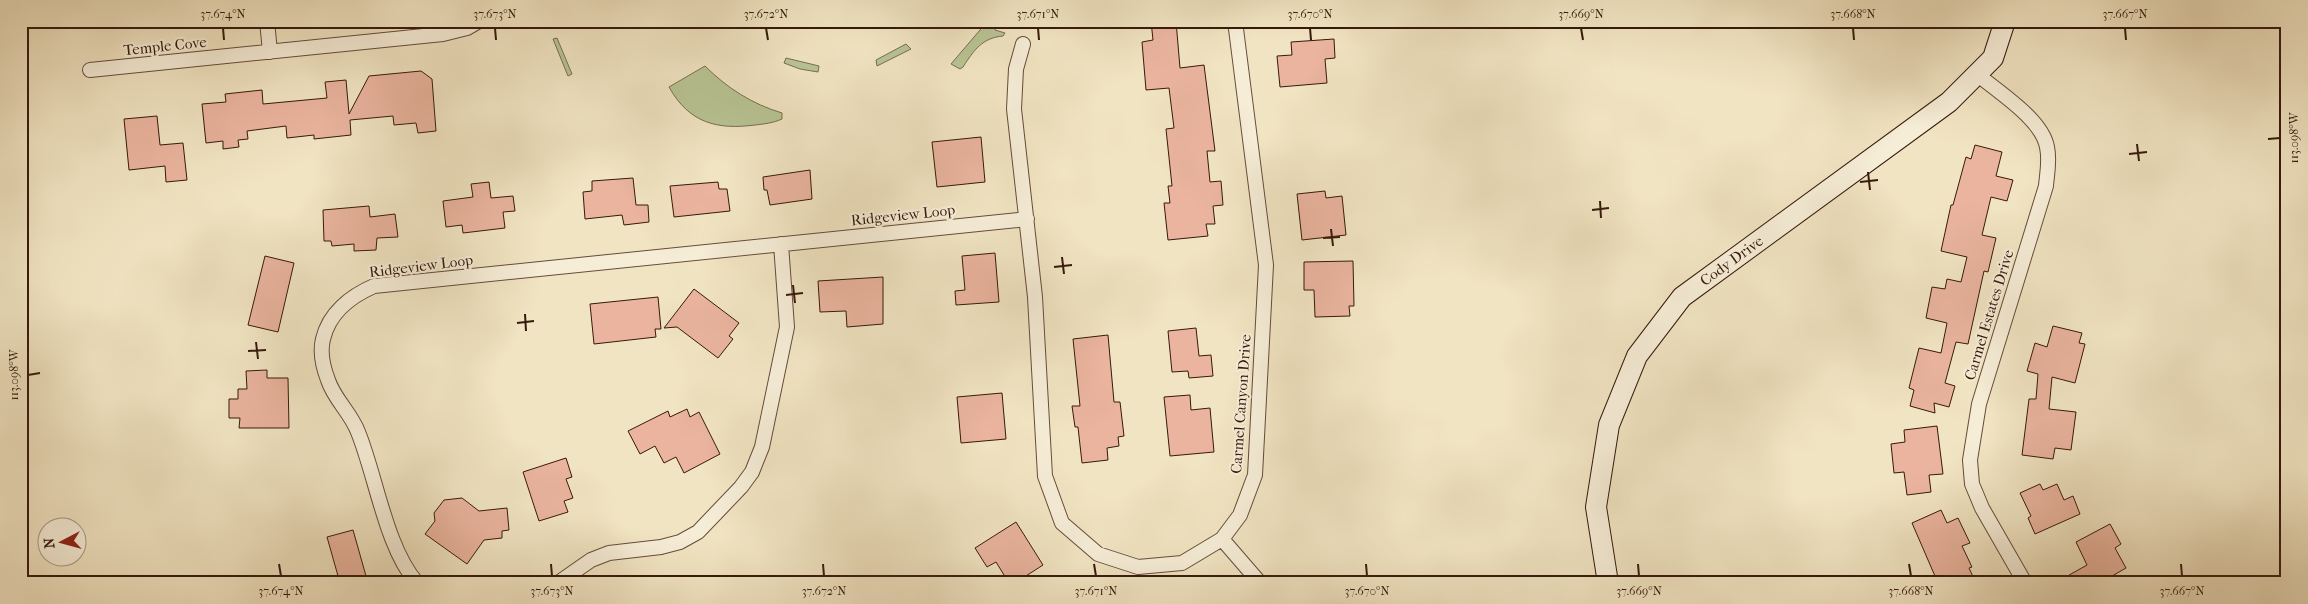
<svg xmlns="http://www.w3.org/2000/svg" width="2308" height="604" font-family="'IM FELL French Canon',serif">
	<rect width="100%" height="100%" fill="#f1e4c2"/>
	<filter id="stains"><feTurbulence type="fractalNoise" baseFrequency=".004" numOctaves="4"/><feColorMatrix values="0 0 0 0 .2 0 0 0 0 .09 0 0 0 0 .02 0 0 0 .5 -.17"/></filter>
	<radialGradient id="worn" r=".72"><stop offset=".6" stop-color="#630" stop-opacity="0"/><stop offset="1" stop-color="#630" stop-opacity=".3"/></radialGradient>
	<path fill="#b8c494" stroke="#776e50" d="M986,23L996,26L995,30L1005,33L1003,36C982,38 974,50 963,67L960,69L951,64Z
		M557,38L572,74L568,76L553,39Z
		M906,44L911,49L877,66L876,60Z
		M786,58L819,66L818,72L800,69L784,63Z
		M705,66C727,88 752,104 782,113V119C773,123 764,124 755,125C717,130 689,123 669,87Z"/>
	<path fill="#eab49e" stroke="#36190c" d="M1151,21H1176L1180,68L1204,65L1215,151H1207L1210,182L1221,181L1223,205L1213,206L1215,224H1206L1208,236L1168,240L1164,203H1170L1168,186H1172L1166,129L1174,128L1169,88L1146,90L1142,42L1153,40Z
		M1334,39L1335,58L1325,59L1327,83L1280,87L1277,56L1292,55L1291,42Z
		M421,71L432,79L436,131L418,133L416,123L394,125L393,116L350,120L351,135L314,139V135L287,138L286,126L247,131L248,139L238,140L239,147L223,149V141L206,143L202,104L226,102L225,94L262,90L263,104L327,98L325,82L346,80L349,114L369,76Z
		M157,116L160,145L183,143L187,180L166,182L165,166L129,170L124,119Z
		M981,137L985,182L937,187L932,142Z
		M1975,145L2002,152L1996,176L2013,180L2007,201L1991,197L1982,235L1996,238L1988,272L1984,271L1968,344L1956,342L1945,383L1955,386L1949,407L1934,403L1935,413L1910,406L1914,390L1909,388L1919,348L1941,353L1947,323L1926,318L1932,287L1945,289L1947,279L1961,282L1967,257L1941,251L1951,205H1953L1966,157L1971,159Z
		M810,170L812,199L770,205L767,190H764L763,177Z
		M633,178L636,205H648L649,222L624,225L622,215L585,219L583,192L592,191V181Z
		M489,182L491,198L513,196L515,211L503,212L505,228L463,233L462,225L446,227L443,201L473,197L471,184Z
		M718,182L719,189H727L730,211L674,217L670,186Z
		M1325,191L1326,198L1342,196L1346,235L1302,240L1297,194Z
		M369,206L370,217L395,214L398,237L377,238L376,250L354,251V244L332,246L331,241H324L323,210Z
		M995,253L999,302L956,305L955,291L965,290L962,256Z
		M265,256L294,263L278,332L248,325Z
		M1353,261L1354,306H1349L1350,316L1315,317L1314,290H1304V262Z
		M883,277V324L847,327L846,311L820,312L818,281Z
		M694,289L739,323L729,336L733,339L718,358L677,327L664,328Z
		M658,297L661,329H655L656,337L594,344L590,304Z
		M2053,326L2082,333L2079,343L2085,344L2075,383L2052,377L2049,409L2076,412L2071,450L2055,448L2053,459L2022,455L2029,399H2036L2038,374L2027,371L2035,343L2047,347Z
		M1196,328L1199,356L1211,355L1213,376L1189,378L1188,371L1172,372L1168,331Z
		M1108,335L1114,402H1120L1124,436L1118,437L1119,446L1107,448L1108,460L1082,463L1078,427H1075L1072,406H1080L1073,339Z
		M267,370V378H288L289,428H239L240,418H229V399H238V389H247L246,371Z
		M1002,393L1006,439L961,443L957,397Z
		M1190,395L1191,410L1210,408L1214,452L1170,456L1164,397Z
		M687,409L690,417L699,412L720,454L684,473L676,457L664,463L655,446L640,454L628,431L668,411L670,417Z
		M1937,426L1943,474L1929,475L1931,492L1907,495L1904,472L1894,473L1891,444L1905,442L1904,430Z
		M566,458L572,477L566,479L573,498L564,501L568,512L539,521L523,472Z
		M2040,484L2043,490L2057,484L2064,500L2073,496L2080,514L2035,534L2028,518L2031,516L2020,493Z
		M462,498L479,511L507,508L509,530L502,531V538L484,540L467,564L425,534L435,521L434,513L444,500Z
		M1941,510L1947,523L1958,518L1970,543L1962,546L1972,567L1969,568L1976,583H1938L1912,523Z
		M1016,522L1043,565L1015,583H1009L996,562L987,567L975,548Z
		M2110,524L2121,544L2115,548L2126,568L2100,583H2055L2087,565L2076,542Z
		M353,530L368,583H340L327,537Z"/>
	<g fill="none" stroke-linecap="round" stroke-linejoin="round">
		<defs>
			<path id="street" d="M267,21L270,52
				M1023,44L1016,69L1014,109L1035,297L1045,476L1062,523L1098,554L1138,567L1182,563L1222,539L1240,515L1255,475L1266,265L1235,21
				M90,70L443,34L467,28L479,21
				M1977,74C1998,92 2042,119 2047,147C2050,161 2047,173 2046,186L1979,404L1970,460L1972,484L1982,508L2025,583
				M1222,539L1260,583
				M417,583C386,548 376,476 358,432C351,413 334,399 328,380C323,367 320,351 323,339C329,313 351,296 374,286L1027,219
				M558,583L591,560L609,553L661,547L680,542L698,532L741,487L752,472L762,447L787,327L781,244"/>
			<g id="secondary">
				<path id="s1" d="M1608,583L1596,507L1609,425L1637,356L1682,297L1949,102L1993,58L2005,21"/>
			</g>
		</defs>
		<use href="#street" stroke="#654c3a" stroke-width="16"/>
		<use href="#secondary" stroke="#36190c" stroke-width="22"/>
		<use href="#street" stroke="#f6edd7" stroke-width="14"/>
		<use href="#secondary" stroke="#f6edd7" stroke-width="20"/>
	</g>
	<path fill="none" stroke="#36190c" stroke-width="2" d="M223,28L224,40M495,28L496,40M766,28L768,40M1038,28L1039,40M1310,28L1311,40M1581,28L1583,40M1853,28L1854,40M2125,28L2126,40M2268,139L2280,138M2137,144L2139,161M2129,154L2147,152M1868,172L1870,190M1860,182L1878,180M1600,201L1601,218M1592,210L1609,208M1331,229L1333,246M1323,238L1340,237M1062,257L1064,274M1054,267L1072,265M793,285L795,303M786,295L803,293M525,314L526,331M517,323L534,321M256,342L258,359M248,351L266,350M28,375L40,373M279,564L281,576M551,564L552,576M823,564L824,576M1094,564L1096,576M1366,564L1367,576M1638,564L1639,576M1909,564L1911,576M2181,564L2182,576"/>
	<g text-anchor="middle" dominant-baseline="central" stroke-width="4" stroke-linejoin="round" paint-order="stroke">
		<g font-size="15" fill="#36190c" stroke="#f6edd7">
			<text transform="translate(165 46) rotate(-6)">Temple Cove</text>
			<text transform="translate(903 215) rotate(-6)">Ridgeview Loop</text>
			<text stroke="none"><textPath href="#s1" startOffset="370">Cody Drive</textPath></text>
			<text transform="translate(421 266) rotate(-7)">Ridgeview Loop</text>
			<text transform="translate(1989 315) rotate(-73)">Carmel Estates Drive</text>
			<text transform="translate(1241 404) rotate(-86)">Carmel Canyon Drive</text>
		</g>
	</g>
	<rect width="2308" height="604" fill="none" stroke="#f1e4c2" stroke-width="55"/>
	<g transform="translate(62 542) rotate(264)"><circle r="24" fill="#f6edd7" stroke="#a99886"/>
	<path d="M0-4L9 19L0 12L-9 19Z" fill="#8f2418"/>
	<text y="-8" font-size="14" font-weight="bold" text-anchor="middle" fill="#36190c">N</text>
	</g>
	<rect x="28" y="28" width="2252" height="548" fill="none" stroke="#36190c" stroke-width="2"/>
	<g font-size="12" text-anchor="middle" fill="#36190c">
		<text x="223" y="18">37.674°N</text>
		<text x="495" y="18">37.673°N</text>
		<text x="766" y="18">37.672°N</text>
		<text x="1038" y="18">37.671°N</text>
		<text x="1310" y="18">37.670°N</text>
		<text x="1581" y="18">37.669°N</text>
		<text x="1853" y="18">37.668°N</text>
		<text x="2125" y="18">37.667°N</text>
		<text transform="translate(2294 138) rotate(-90)" y="4">113.098°W</text>
		<text transform="translate(14 375) rotate(-90)" y="4">113.098°W</text>
		<text x="281" y="595">37.674°N</text>
		<text x="552" y="595">37.673°N</text>
		<text x="824" y="595">37.672°N</text>
		<text x="1096" y="595">37.671°N</text>
		<text x="1367" y="595">37.670°N</text>
		<text x="1639" y="595">37.669°N</text>
		<text x="1911" y="595">37.668°N</text>
		<text x="2182" y="595">37.667°N</text>
	</g>
	<rect width="100%" height="100%" filter="url(#stains)"/>
	<rect width="100%" height="100%" fill="url(#worn)"/>
</svg>
